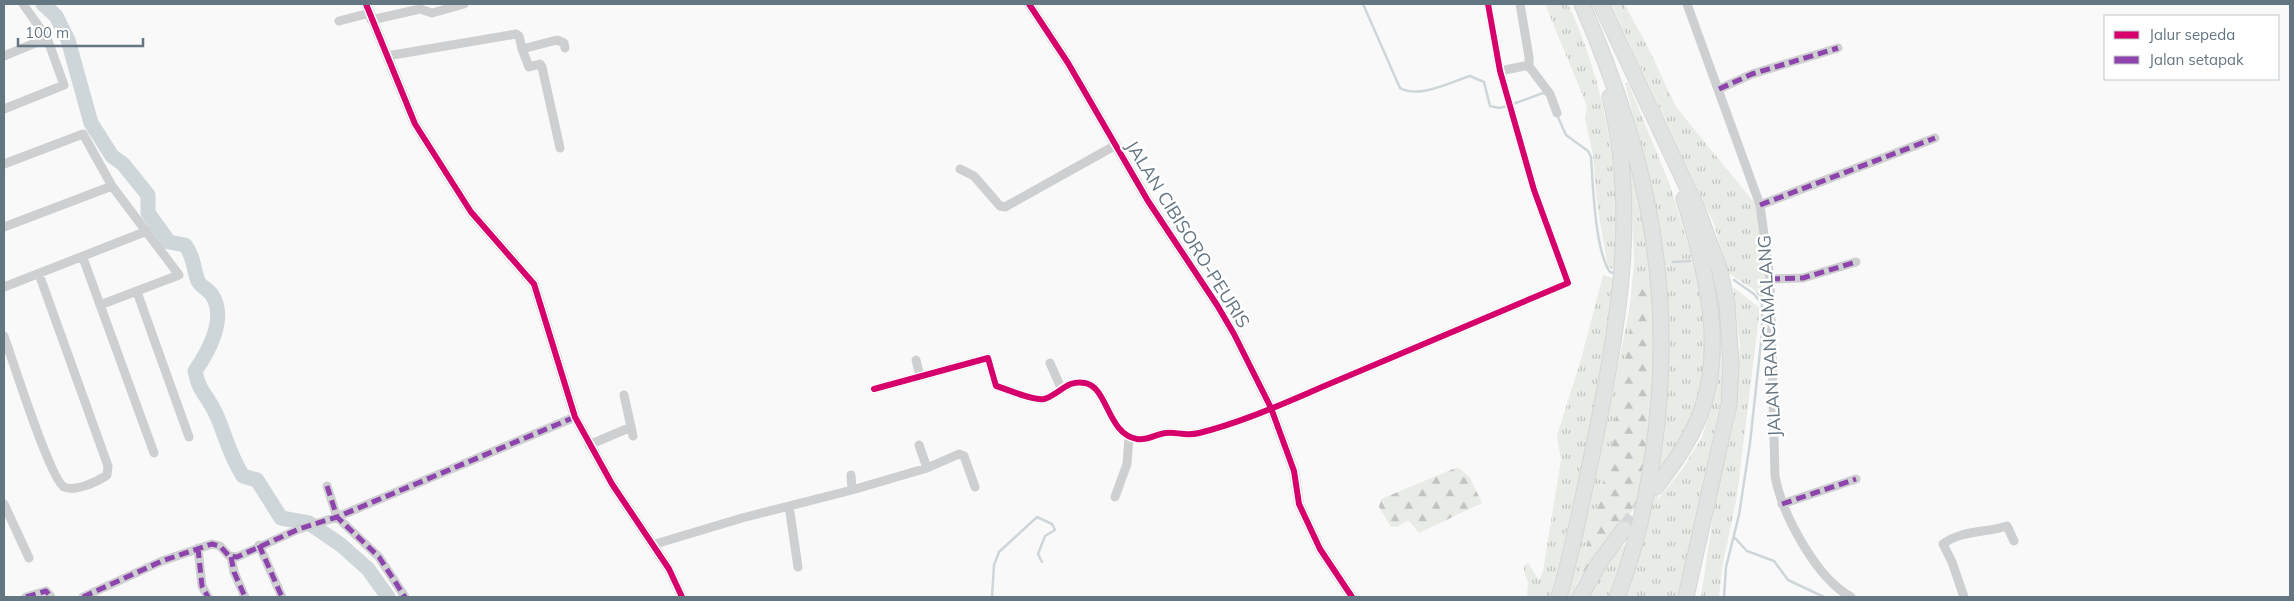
<svg xmlns="http://www.w3.org/2000/svg" width="2294" height="601" font-family="Mulish,sans-serif">
	<defs>
		<pattern id="grass-tufts" width="24" height="20" patternUnits="userSpaceOnUse" patternTransform="scale(1.25)"><rect width="24" height="20" fill="#e8ebe6"/><path d="M3 7l-1-3M5 7V3M7 7l1-3M15 17l-1-3M17 17v-4M19 17l1-3" fill="none" stroke="#c0c3c0"/></pattern>
		<pattern id="forest-firs" width="22" height="20" patternUnits="userSpaceOnUse" patternTransform="scale(1.25)"><rect width="22" height="20" fill="#e8ebe6"/><path d="M5 1l3.5 6h-7zM16 11l3.5 6h-7z" fill="#c0c3c0"/></pattern>
	</defs>
	<rect width="100%" height="100%" fill="#f9f9f9"/>
	<path fill="url(#grass-tufts)" d="M1545,4H1568C1607,87 1620,179 1618,271L1608,267L1597,204L1593,155L1585,118L1587,106Z
		M1611,4H1624L1647,45L1676,107L1757,206L1767,288L1765,303L1753,289L1729,274L1714,224Z
		M1625,83H1628L1670,185L1689,248L1702,299L1709,342L1701,405L1659,480L1658,499L1681,471L1702,437L1716,390L1718,339L1689,208L1713,270L1725,336L1723,390L1678,597H1622L1640,548L1656,214L1644,156Z
		M1628,141L1653,274L1638,277L1609,461L1577,582L1571,597H1565L1590,507L1630,306L1634,262L1632,199L1625,142Z
		M1603,275L1616,279C1601,386 1577,493 1550,597H1527L1528,583L1523,566L1528,563L1539,580L1543,571L1561,460L1557,436L1582,356Z
		M1733,287L1760,308L1737,496L1722,568L1719,597H1701L1716,495L1735,419L1740,345Z
		M1625,545L1627,546L1608,597H1587C1596,578 1607,557 1625,545Z"/>
	<path fill="url(#forest-firs)" d="M1653,274L1656,354L1652,413L1638,504L1612,535L1577,582L1609,460L1638,277Z
		M1458,467L1470,478L1482,503L1419,533L1410,522L1407,521L1397,527H1391L1379,507L1381,499Z"/>
	<g fill="none" stroke-linecap="round" stroke-linejoin="round">
		<path stroke="#ced6d9" stroke-width="2.5" d="M1363,4L1400,88C1419,99 1450,82 1470,76L1484,82L1490,106L1499,108L1507,106
			M1513,104L1543,93L1547,95
			M1557,115L1566,135L1588,151L1591,157C1593,185 1595,251 1610,272L1616,273
			M1673,262L1690,261
			M1734,537L1747,551L1774,561L1788,580L1824,597
			M992,597L994,565L999,552L1037,517L1052,524L1055,530L1045,536L1038,554L1042,562
			M1724,597L1726,567L1739,515L1750,443L1762,333V304L1754,294L1734,280"/>
		<path stroke="#ced6d9" stroke-width="15" d="M43,4L56,16L68,40L91,123L112,156L123,164L148,195V213L169,242L185,245C194,256 193,268 198,281C201,287 208,289 212,295C227,318 209,351 195,371C199,392 207,395 215,412C226,435 228,453 243,476L257,480L281,518L309,523L341,545L368,569L388,597"/>
		<path stroke="#d4d8dc" stroke-width="15" stroke-dasharray="15 8" stroke-linecap="butt" d="M1624,529L1646,500"/>
		<defs>
			<path id="motorway" d="M1582,4C1647,154 1677,290 1653,454C1646,503 1635,551 1617,597
				M1601,4L1696,206L1719,268L1727,304L1731,363L1729,404L1686,597
				M1656,487C1670,468 1685,448 1695,426C1729,355 1706,270 1684,199
				M1559,597C1574,544 1585,489 1596,435C1619,322 1638,211 1610,97
				M1580,597L1599,563L1624,529"/>
		</defs>
		<use href="#motorway" stroke="#d5d6d6" stroke-width="17"/>
		<path stroke="#cecfd0" stroke-width="9" d="M1687,4L1760,205L1770,279L1775,476C1782,514 1816,578 1851,597
			M371,20L420,9L432,13L464,4
			M339,21L370,13
			M522,49L529,67L540,64L542,67L560,148
			M4,56L47,38
			M387,56L516,34L519,36L522,49L557,40L564,43L565,48
			M1528,65L1550,94L1557,113
			M1500,71L1529,65V57L1520,4
			M1719,89L1752,74L1838,48
			M4,109L64,85L47,38L23,4
			M4,164L83,134L112,186L179,275L100,305
			M960,169L974,176L1000,206L1005,207L1116,145
			M1760,205L1935,138
			M4,227L112,186
			M83,258L154,453
			M1770,279L1803,278L1856,262
			M4,287L147,231
			M137,292L189,437
			M4,336C12,358 50,479 64,487C75,492 97,482 107,475L108,466L39,274
			M916,360L920,376
			M1050,363L1061,388
			M874,389L988,358L996,386C1007,389 1033,401 1044,399C1059,395 1067,379 1085,383C1108,387 1107,434 1137,439C1147,441 1156,434 1166,433C1175,431 1185,437 1199,433C1248,421 1295,398 1341,379C1416,347 1492,315 1568,283L1534,190L1500,71L1488,4
			M624,395L633,436
			M589,445L631,427
			M919,445L927,468
			M851,475L852,490
			M327,486L337,517L379,557L405,597
			M1115,497L1127,464L1129,437
			M4,504L29,558
			M1782,504L1856,479
			M789,506L798,567
			M259,545L282,597
			M652,545L742,518L852,490L927,468L959,454L964,456L975,487
			M198,548L202,586L208,597
			M231,557L234,572L245,597
			M26,597L46,591L51,597
			M83,597L162,561L212,544L220,546L229,556L237,557L299,529L337,517L575,417
			M1964,597L1952,562L1943,544C1961,530 1986,533 2007,526L2014,541"/>
		<path stroke="#cecfd0" stroke-width="10" d="M366,4L415,124L471,212L534,284L575,417L612,484L669,569L682,597
			M1029,4L1068,63L1148,201L1217,305L1234,334L1271,408L1294,471L1299,504L1320,549L1352,597"/>
		<use href="#motorway" stroke="#e1e2e2" stroke-width="15"/>
		<path stroke="#8e44ad" stroke-width="5" stroke-dasharray="10 5" stroke-linecap="butt" d="M1719,89L1752,74L1838,48
			M1760,205L1935,138
			M1770,279L1803,278L1856,262
			M327,486L337,517L379,557L405,597
			M1782,504L1856,479
			M259,545L282,597
			M198,548L202,586L208,597
			M231,557L234,572L245,597
			M26,597L46,591L51,597
			M83,597L162,561L212,544L220,546L229,556L237,557L299,529L337,517L575,417"/>
		<defs>
			<path id="cycleway" d="M366,4L415,124L471,212L534,284L575,417L612,484L669,569L682,597
				M1029,4L1068,63L1148,201L1217,305L1234,334L1271,408L1294,471L1299,504L1320,549L1352,597
				M874,389L988,358L996,386C1007,389 1033,401 1044,399C1059,395 1067,379 1085,383C1108,387 1107,434 1137,439C1147,441 1156,434 1166,433C1175,431 1185,437 1199,433C1248,421 1295,398 1341,379C1416,347 1492,315 1568,283L1534,190L1500,71L1488,4"/>
		</defs>
		<use href="#cycleway" stroke="#fff" stroke-width="9"/>
		<use href="#cycleway" stroke="#d6006c" stroke-width="6"/>
	</g>
	<g text-anchor="middle" dominant-baseline="central" stroke-width="5" stroke-linejoin="round" paint-order="stroke">
		<g font-size="18" fill="#657683" stroke="#fff">
			<text transform="translate(1188 234) rotate(58)">JALAN CIBISORO-PEURIS</text>
			<text transform="translate(1769 336) rotate(-93)">JALAN RANCAMALANG</text>
		</g>
	</g>
	<rect width="2294" height="601" fill="none" stroke="#657683" stroke-width="10"/>
	<rect x="2104" y="15" width="175" height="65" fill="#ffffff" stroke="#c1c8cd"/>
	<rect x="2114" y="31" width="25" height="8" fill="#d6006c" stroke="#c1c8cd"/>
	<text x="2149" y="40" font-size="15" fill="#657683">Jalur sepeda</text>
	<rect x="2114" y="56" width="25" height="8" fill="#8e44ad" stroke="#c1c8cd"/>
	<text x="2149" y="65" font-size="15" fill="#657683">Jalan setapak</text>
	<path d="M18 38v8h125v-8" fill="none" stroke="#657683" stroke-width="2.5"/>
	<text x="25" y="38" font-size="15" fill="#657683" stroke="#ffffff" stroke-width="4" paint-order="stroke">100 m</text>
</svg>
